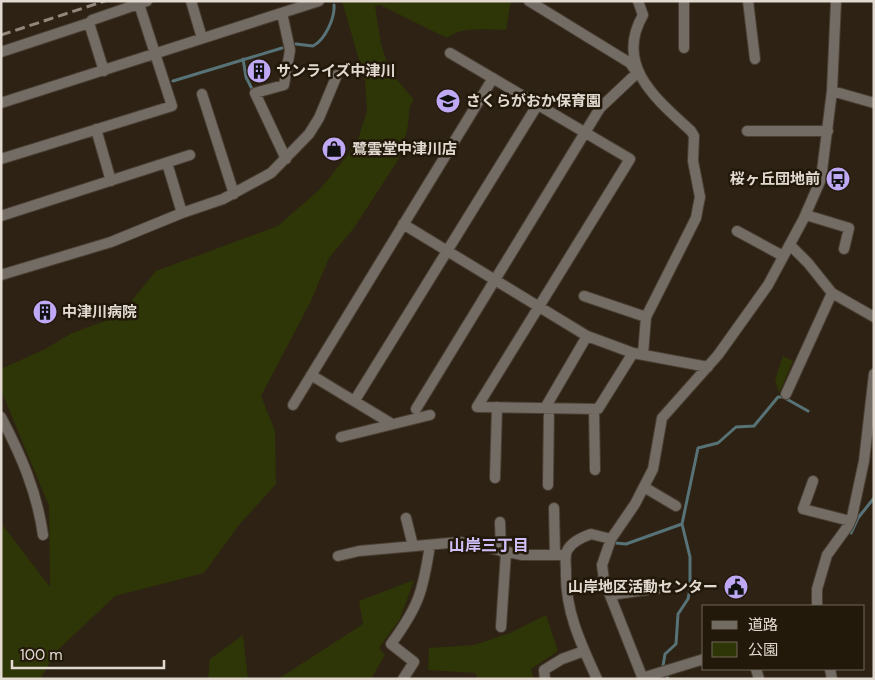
<svg xmlns="http://www.w3.org/2000/svg" width="875" height="680" font-family="'DM Sans','Noto Sans JP',sans-serif">
	<rect width="100%" height="100%" fill="#2d2214"/>
	<path fill="#2e3507" d="M342,1H511L506,30C488,30 462,26 447,38L380,5L375,6L381,44L390,71L414,100L410,106L407,131L398,160L354,228L329,258L311,301L261,396L275,431L276,484L239,525L204,573L115,596L58,650L40,679H1V523L50,587L49,506L1,390V369L45,349L72,333L119,316L156,271L278,226L320,189L356,145L367,111L365,81Z
		M783,356L793,361L779,393L775,380Z
		M414,580L400,619L379,648L385,655L371,679H278L363,624L359,601Z
		M546,615L558,651L531,669L534,679H478L475,673L428,670L429,648L474,645L510,633Z
		M243,635L248,679H208L210,659Z"/>
	<g fill="none" stroke-linecap="round" stroke-linejoin="round">
		<path stroke="#587377" stroke-width="3" d="M296,44L313,46C325,40 335,18 334,5
			M243,59L246,77L252,89
			M173,81L282,48
			M851,533L858,518L874,498
			M616,543L626,544L682,524
			M663,666L665,654L676,644L678,614L688,599L690,589V557L682,524L698,448L718,443L736,427L754,426L778,397H783L808,411
			M667,677L668,679"/>
		<defs>
			<path id="street" d="M191,1L202,38
				M638,1L643,15C614,65 656,99 691,131L694,136L693,161L700,197L698,207L696,218L646,317L643,354
				M748,1L755,59
				M282,13L290,50L284,85L255,93L286,159
				M89,23L104,71
				M684,48V1
				M1,52L89,23L92,20L147,1
				M450,53L630,159L477,407
				M832,91L874,103
				M202,94L234,194
				M1,103L319,1
				M96,129L111,181
				M747,131H828
				M1,159L172,106L138,1
				M167,163L182,213
				M806,215L849,228L844,249
				M1,216L190,155
				M403,224L587,336L633,353L708,367
				M737,231L783,256
				M790,245L808,263L832,293L874,317
				M1,275L111,242L182,213L223,199L271,173L309,134L319,118L337,75
				M584,296L646,317
				M311,375L392,424
				M786,394L832,293
				M355,400L538,104
				M293,405L493,78
				M477,407L598,409L633,353
				M545,408L587,336
				M416,409L600,108L637,73L630,63L529,1
				M594,409L595,470
				M1,417C21,455 37,492 43,535
				M341,437L430,415
				M495,478L497,407
				M813,481L803,509L850,521
				M548,485L549,408
				M644,487L676,506
				M554,508L555,555
				M406,518L413,546
				M500,522L501,551
				M338,556L359,551L460,542L522,555H566
				M610,595L660,588
				M817,606V589L827,555L848,526L852,517L864,461L874,374
				M501,627L506,552
				M756,669L759,679
				M830,669L832,679
				M642,678L704,659
				M403,679L414,662L391,644C419,606 423,591 430,545
				M545,679L544,670L562,659L584,651
				M597,679C581,644 565,611 566,571C566,564 564,555 568,549C573,541 583,537 591,534L611,539
				M643,679L604,580L602,565L611,539L635,504L653,469L662,418L718,355L768,285L804,218L821,179L832,91L836,1"/>
		</defs>
		<use href="#street" stroke="#4a3f32" stroke-width="12"/>
		<use href="#street" stroke="#736c65" stroke-width="10"/>
		<path stroke="#91877c" stroke-width="3" stroke-dasharray="10 5" stroke-linecap="butt" d="M1,35L105,1"/>
	</g>
	<defs>
		<symbol id="building-disc" viewBox="-11 -11 22 22"><circle r="9.5" fill="#bfa9f4" stroke="#23190b"/><path d="M-4-6H4V6H1V3H-1V6H-4ZM-2.5-4.3h1.7v1.8h-1.7ZM.8-4.3h1.7v1.8H.8ZM-2.5-1h1.7V.8h-1.7ZM.8-1h1.7V.8H.8Z" fill="#111"/></symbol>
		<symbol id="school-disc" viewBox="-11 -11 22 22"><circle r="9.5" fill="#bfa9f4" stroke="#23190b"/><path d="M0-5L7-2L0 1L-7-2ZM-4 1L0 2.5L4 1V4Q0 6-4 4Z" fill="#111"/></symbol>
		<symbol id="shop-disc" viewBox="-11 -11 22 22"><circle r="9.5" fill="#bfa9f4" stroke="#23190b"/><path d="M-5-2.5h2.3a2.7 3.5 0 0 1 5.4 0H5L5.5 6h-11ZM-1.5-2.5h3a1.5 2.3 0 0 0-3 0Z" fill="#111"/></symbol>
		<symbol id="bus-disc" viewBox="-11 -11 22 22"><circle r="9.5" fill="#bfa9f4" stroke="#23190b"/><path d="M-5-6H5V4H4V6H2V4H-2V6H-4V4H-5ZM-3.5-4V0h7V-4ZM-3.5 1.2v1.5H-2V1.2ZM2 1.2v1.5H3.5V1.2Z" fill="#111"/></symbol>
		<symbol id="civic-disc" viewBox="-11 -11 22 22"><circle r="9.5" fill="#bfa9f4" stroke="#23190b"/><path d="M-.6-6.5H3V-4.5H.6V-3L4-1V1h2V6H-6V1h2V-1L-.6-3ZM-1.2 2.5V6h2.4V2.5Z" fill="#111"/></symbol>
	</defs>
	<g fill-rule="evenodd">
		<use href="#building-disc" x="245" y="57" width="28" height="28"/>
		<use href="#school-disc" x="434" y="87" width="28" height="28"/>
		<use href="#shop-disc" x="320" y="135" width="28" height="28"/>
		<use href="#bus-disc" x="824" y="165" width="28" height="28"/>
		<use href="#building-disc" x="31" y="298" width="28" height="28"/>
		<use href="#civic-disc" x="722" y="573" width="28" height="28"/>
	</g>
	<g text-anchor="middle" dominant-baseline="central" stroke-width="5" stroke-linejoin="round" paint-order="stroke">
		<g font-size="15" font-weight="bold" fill="#e2dad1" stroke="#23190b" text-anchor="start">
			<text x="276" y="71">サンライズ中津川</text>
			<text x="466" y="101">さくらがおか保育園</text>
			<text x="352" y="149">鷺雲堂中津川店</text>
			<text x="820" y="179" text-anchor="end">桜ヶ丘団地前</text>
			<text x="62" y="312">中津川病院</text>
			<text x="718" y="587" text-anchor="end">山岸地区活動センター</text>
		</g>
		<g font-size="16" font-weight="bold" fill="#d1c1fa" stroke="#23190b">
			<text x="489" y="545">山岸三丁目</text>
		</g>
	</g>
	<rect width="875" height="680" fill="none" stroke="#e2dad1" stroke-width="5"/>
	<rect x="702" y="605" width="162" height="65" fill="#23190b" stroke="#6f665a"/>
	<rect x="712" y="621" width="25" height="8" fill="#736c65" stroke="#6f665a"/>
	<text x="748" y="630" font-size="15" fill="#e2dad1">道路</text>
	<rect x="712" y="642" width="25" height="15" fill="#2e3507" stroke="#6f665a"/>
	<text x="748" y="655" font-size="15" fill="#e2dad1">公園</text>
	<path d="M12 660v8h152v-8" fill="none" stroke="#e2dad1" stroke-width="2.5"/>
	<text x="20" y="660" font-size="15" fill="#e2dad1" stroke="#23190b" stroke-width="4" paint-order="stroke">100 m</text>
</svg>
